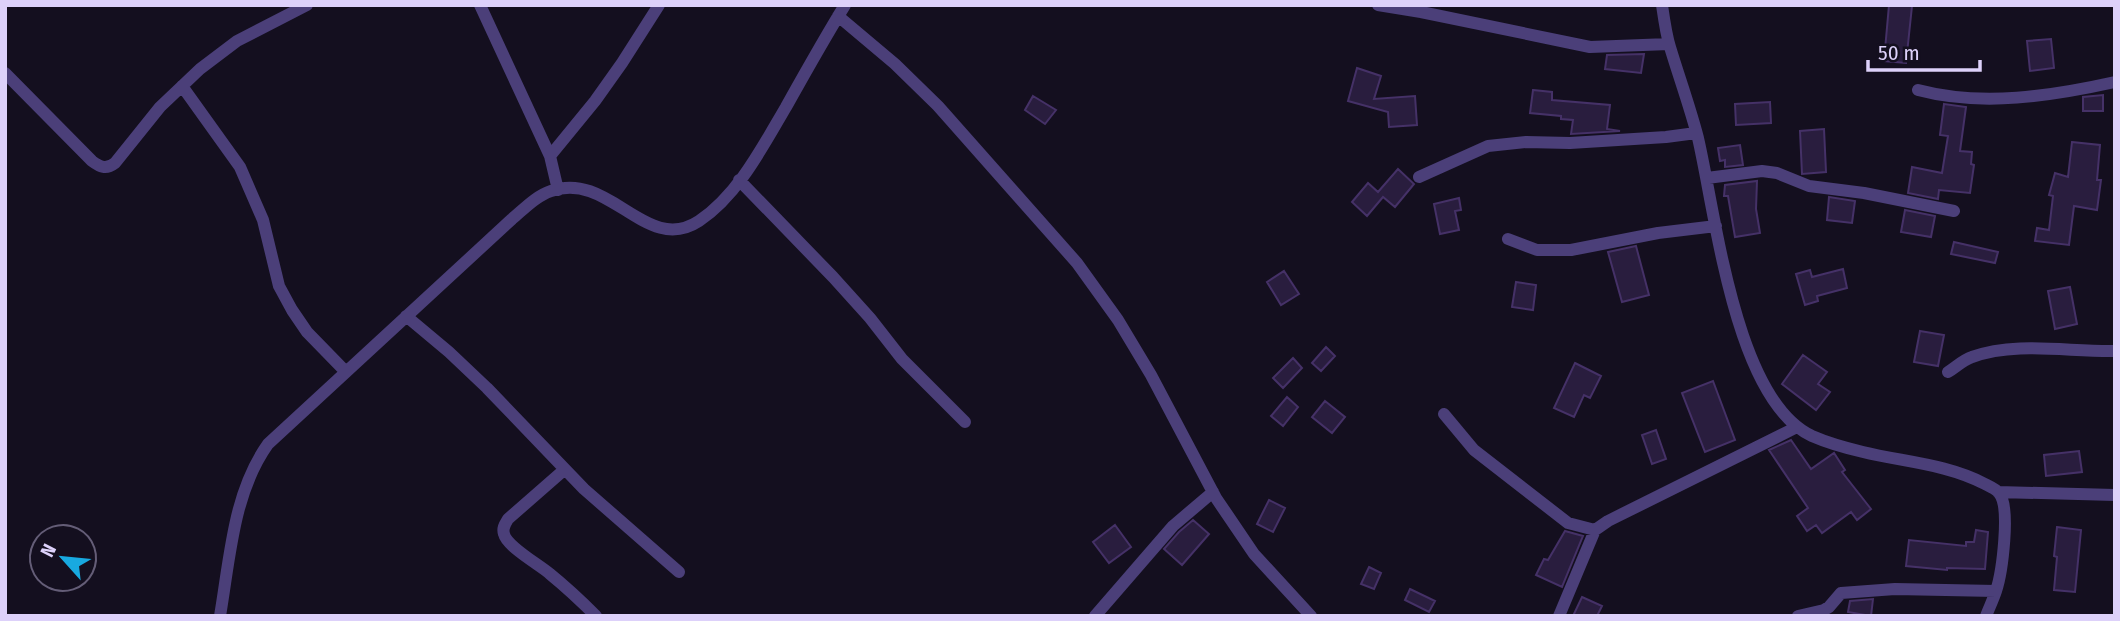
<svg xmlns="http://www.w3.org/2000/svg" width="2120" height="621" font-family="'Fira Sans Condensed',sans-serif">
	<rect width="100%" height="100%" fill="#140f1f"/>
	<path fill="#291d3e" stroke="#453167" stroke-width="2" d="M1889,5L1912,6L1906,63L1884,61Z
		M2051,39L2054,68L2030,71L2027,41Z
		M1644,54L1641,73L1605,69L1607,55Z
		M1357,68L1381,76L1374,99L1415,96L1417,125L1389,127L1388,112L1348,101Z
		M1533,90L1552,92V100L1610,105L1607,129L1620,131L1571,134L1573,120L1561,119V116L1530,113Z
		M2103,95V111H2083V97Z
		M1033,96L1056,110L1045,124L1025,110Z
		M1770,102L1771,123L1736,125L1735,104Z
		M1944,104L1966,107L1960,151L1972,152L1971,164L1974,165L1970,193L1939,190L1938,199L1908,193L1912,167L1942,173L1948,136L1940,135Z
		M1824,129L1826,172L1802,174L1800,131Z
		M2072,142L2100,145L2097,180H2101L2097,210L2074,206L2069,245L2035,241L2037,228L2049,230L2053,196L2049,195L2055,173L2068,177Z
		M1740,145L1743,165L1725,167V160L1720,161L1718,148Z
		M1398,169L1414,184L1395,207L1383,197L1367,216L1352,202L1368,183L1378,192Z
		M1757,181L1756,209L1760,233L1735,237L1728,196H1724L1725,185Z
		M1829,197L1855,201L1852,223L1827,220Z
		M1459,198L1461,210L1455,211L1459,230L1440,234L1434,204Z
		M1905,210L1935,216L1931,237L1901,232Z
		M1954,242L1998,252L1995,263L1951,254Z
		M1636,246L1649,295L1622,302L1608,252Z
		M1843,269L1847,288L1817,296L1818,301L1805,305L1796,274L1810,270L1812,277Z
		M1284,271L1299,294L1281,305L1267,282Z
		M1516,282L1536,285L1533,310L1512,307Z
		M2070,287L2077,324L2055,329L2048,291Z
		M1920,331L1944,335L1938,366L1914,362Z
		M1326,347L1335,356L1321,371L1312,363Z
		M1803,355L1827,372L1818,384L1830,392L1816,410L1782,384Z
		M1293,358L1302,368L1283,388L1273,378Z
		M1575,363L1601,376L1590,398L1584,395L1574,417L1554,408Z
		M1713,381L1735,440L1705,452L1682,393Z
		M1287,397L1298,407L1283,426L1271,416Z
		M1325,401L1345,417L1332,433L1312,417Z
		M1656,430L1666,459L1652,464L1642,435Z
		M1791,440L1811,469L1834,453L1845,470L1842,472L1871,509L1857,520L1851,512L1822,533L1816,525L1807,531L1797,516L1808,508L1769,450Z
		M2079,451L2082,472L2046,476L2044,455Z
		M1269,500L1285,508L1273,532L1257,524Z
		M1193,520L1209,534L1182,565L1164,549L1179,532Z
		M1115,525L1131,547L1109,563L1093,542Z
		M2057,527L2081,530L2075,592L2054,590L2057,557L2054,556Z
		M1976,530L1988,532L1985,569L1947,568V570L1906,566L1909,540L1966,546V542H1974Z
		M1565,531L1583,536L1562,587L1536,575L1544,559L1548,560Z
		M1369,567L1381,573L1374,589L1361,584Z
		M1410,589L1435,601L1429,612L1405,600Z
		M1582,597L1602,606L1597,616H1573Z
		M1873,599L1871,616L1848,612L1850,601Z"/>
	<g fill="none" stroke-linecap="round" stroke-linejoin="round">
		<path stroke="#4b3f79" stroke-width="12" d="M480,5L550,156L558,190
			M1378,5L1421,12L1590,47L1669,44
			M1662,5C1664,19 1666,34 1670,47C1679,77 1690,107 1698,138C1716,215 1735,400 1812,436C1828,443 1846,448 1863,452C1904,462 1947,464 1985,484C1989,486 1996,489 1999,493C2011,507 2002,573 1996,591C1993,600 1989,608 1986,616
			M838,16L895,64L938,106L1077,263L1118,320L1151,375L1216,498L1254,554L1311,616
			M5,73L92,161C100,167 106,170 115,163L160,107L200,69L237,41L307,5
			M182,86L240,167L263,220L279,286L292,310L307,332L346,372
			M1918,90C1982,107 2052,96 2115,82
			M550,156L595,101L622,63L659,5
			M1419,177L1488,146L1526,142L1570,143L1666,137L1696,133
			M1707,178L1762,171L1777,173L1809,186L1864,193L1954,211
			M739,180L833,277L870,318L902,359L965,422
			M1508,239L1537,250H1571L1658,233L1716,226
			M406,316L449,352L487,388L584,489L679,572
			M1948,372C1956,367 1963,360 1972,357C2016,341 2068,352 2115,351
			M1444,414L1474,450L1568,523L1595,530
			M564,470L508,519C505,524 502,528 504,534C507,547 540,565 550,574C566,587 581,601 596,616
			M1998,492L2115,495
			M220,616C230,558 233,493 268,444L512,219C524,209 536,196 551,191C610,170 646,256 699,221C738,195 763,146 786,107C805,73 824,39 845,5
			M1095,616L1173,526L1213,492
			M1559,616L1595,530L1608,521L1797,427
			M1798,616L1824,610L1829,607L1841,593L1895,589L1996,591"/>
	</g>
	<rect width="2120" height="621" fill="none" stroke="#ddd1fa" stroke-width="14"/>
	<g transform="translate(63 558) rotate(297)"><circle r="33" fill="#140f1f" stroke="#645d77" stroke-width="2"/>
	<path d="M0-5L12 26L0 18L-12 26Z" fill="#18a9e0"/>
	<text y="-10" font-size="19" font-weight="bold" text-anchor="middle" fill="#ddd1fa">N</text>
	</g>
	<path d="M1868 60v10h112v-10" fill="none" stroke="#ddd1fa" stroke-width="3.5"/>
	<text x="1878" y="60" font-size="21" fill="#ddd1fa" stroke="#140f1f" stroke-width="5" paint-order="stroke">50 m</text>
</svg>
